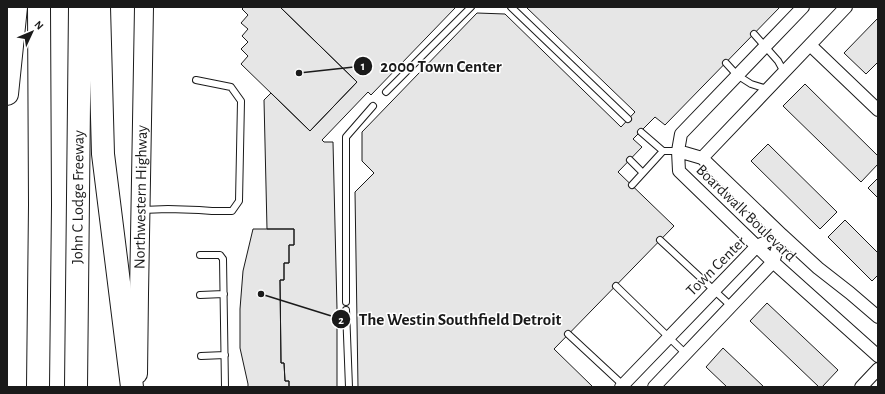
<svg xmlns="http://www.w3.org/2000/svg" width="885" height="394" font-family="'Alegreya Sans',sans-serif">
	<rect width="100%" height="100%" fill="#fff"/>
	<path fill="#e6e6e6" stroke="#1a1a1a" d="M244,7H280L357,82L310,131L241,64L248,56L241,49L248,42L242,36L248,29L241,23L248,15L242,9Z
		M280,7H456L371,95L368,92L322,140L324,142H333L337,309V387H289V381H285L284,363H281L280,280H284V263H289V245H294V229H267L264,100L271,93L310,131L357,82Z
		M526,7H780L665,125L655,117L633,139L642,147L618,172L674,226L554,349L593,387H358L355,192L374,173L362,161V132L477,13L505,14L621,127L635,112Z
		M878,18V62L866,74L844,53Z
		M805,84L878,156V164L861,182L783,106Z
		M768,144L837,212L820,229L751,161Z
		M878,178V198L868,188Z
		M845,220L878,253V275L872,281L828,237Z
		M253,229H294V245H289V263H284V280H280L281,363H284L285,381H289V387H248V384L240,348V309L243,271Z
		M767,303L838,370L822,387H819L750,321Z
		M723,348L764,387H727L706,367Z"/>
	<g fill="none" stroke-linecap="round" stroke-linejoin="round">
		<defs>
			<path id="lane" d="M511,7L628,119
				M754,34L778,61L784,72
				M726,63L737,75L751,84L767,89
				M386,92L471,7
				M641,132L663,151H678
				M630,160L643,173
				M632,185L663,151
				M142,210L168,209L199,210L212,211H232L239,201L241,101L231,87L196,80
				M660,240L731,306
				M200,255H220L223,259L225,387
				M616,286L686,354
				M200,295L224,294
				M346,302V137L373,106
				M346,310L349,387
				M568,334L624,386
				M201,356L225,355"/>
			<path id="street" d="M810,45L878,110
				M678,151L681,134L803,7
				M702,158L846,7
				M878,317L850,293L818,268L782,235L702,158L678,151L679,171L773,262L878,356
				M621,387L757,246L782,235
				M654,387L773,262L782,235
				M861,387L878,369"/>
			<g id="secondary">
				<path id="s1" d="M138,374L139,294L144,7"/>
			</g>
			<g id="highway">
				<path d="M99,7L103,154L132,387"/>
				<path d="M7,94L16,7"/>
				<path d="M38,387L40,205L39,7"/>
				<path id="s2" d="M76,387L80,7"/>
			</g>
		</defs>
		<use href="#lane" stroke="#1a1a1a" stroke-width="8"/>
		<use href="#street" stroke="#1a1a1a" stroke-width="14"/>
		<use href="#secondary" stroke="#1a1a1a" stroke-width="20"/>
		<use href="#highway" stroke="#1a1a1a" stroke-width="24"/>
		<use href="#lane" stroke="#fff" stroke-width="6"/>
		<use href="#street" stroke="#fff" stroke-width="12"/>
		<use href="#secondary" stroke="#fff" stroke-width="18"/>
		<use href="#highway" stroke="#fff" stroke-width="22"/>
	</g>
	<g text-anchor="middle" dominant-baseline="central" stroke-width="3" stroke-linejoin="round" paint-order="stroke">
		<g font-size="16" fill="#1a1a1a" stroke="#fff">
			<text stroke="none"><textPath href="#s2" startOffset="190">John C Lodge Freeway</textPath></text>
			<text stroke="none"><textPath href="#s1" startOffset="177">Northwestern Highway</textPath></text>
			<text transform="translate(746 213) rotate(44)">Boardwalk Boulevard</text>
			<text transform="translate(716 266) rotate(-45)">Town Center</text>
		</g>
	</g>
	<path fill="none" stroke="#1a1a1a" stroke-width="1.5" d="M299 73L363 66M261 294L341 319"/>
	<g fill="#1a1a1a" stroke="#fff" stroke-width="1.5">
		<circle cx="299" cy="73" r="4"/>
		<circle cx="261" cy="294" r="4"/>
		<circle cx="363" cy="66" r="10"/>
		<circle cx="341" cy="319" r="10"/>
	</g>
	<g font-size="12" text-anchor="middle" font-weight="bold" fill="#fff">
		<text x="363" y="70">1</text>
		<text x="341" y="324">2</text>
	</g>
	<g font-size="17" text-anchor="middle" font-weight="bold" fill="#1a1a1a" stroke="#fff" stroke-width="3" stroke-linejoin="round" paint-order="stroke">
		<text x="441" y="72">2000 Town Center</text>
		<text x="460" y="325">The Westin Southfield Detroit</text>
	</g>
	<rect width="885" height="394" fill="none" stroke="#1a1a1a" stroke-width="16"/>
	<g transform="translate(32 32) rotate(46)" stroke="#ffffff" stroke-width="3" paint-order="stroke">
	<path d="M0-3L7 15L0 10L-7 15Z" fill="#1a1a1a"/>
	<text y="-6" font-size="11" font-weight="bold" text-anchor="middle" fill="#1a1a1a">N</text>
	</g>
</svg>
